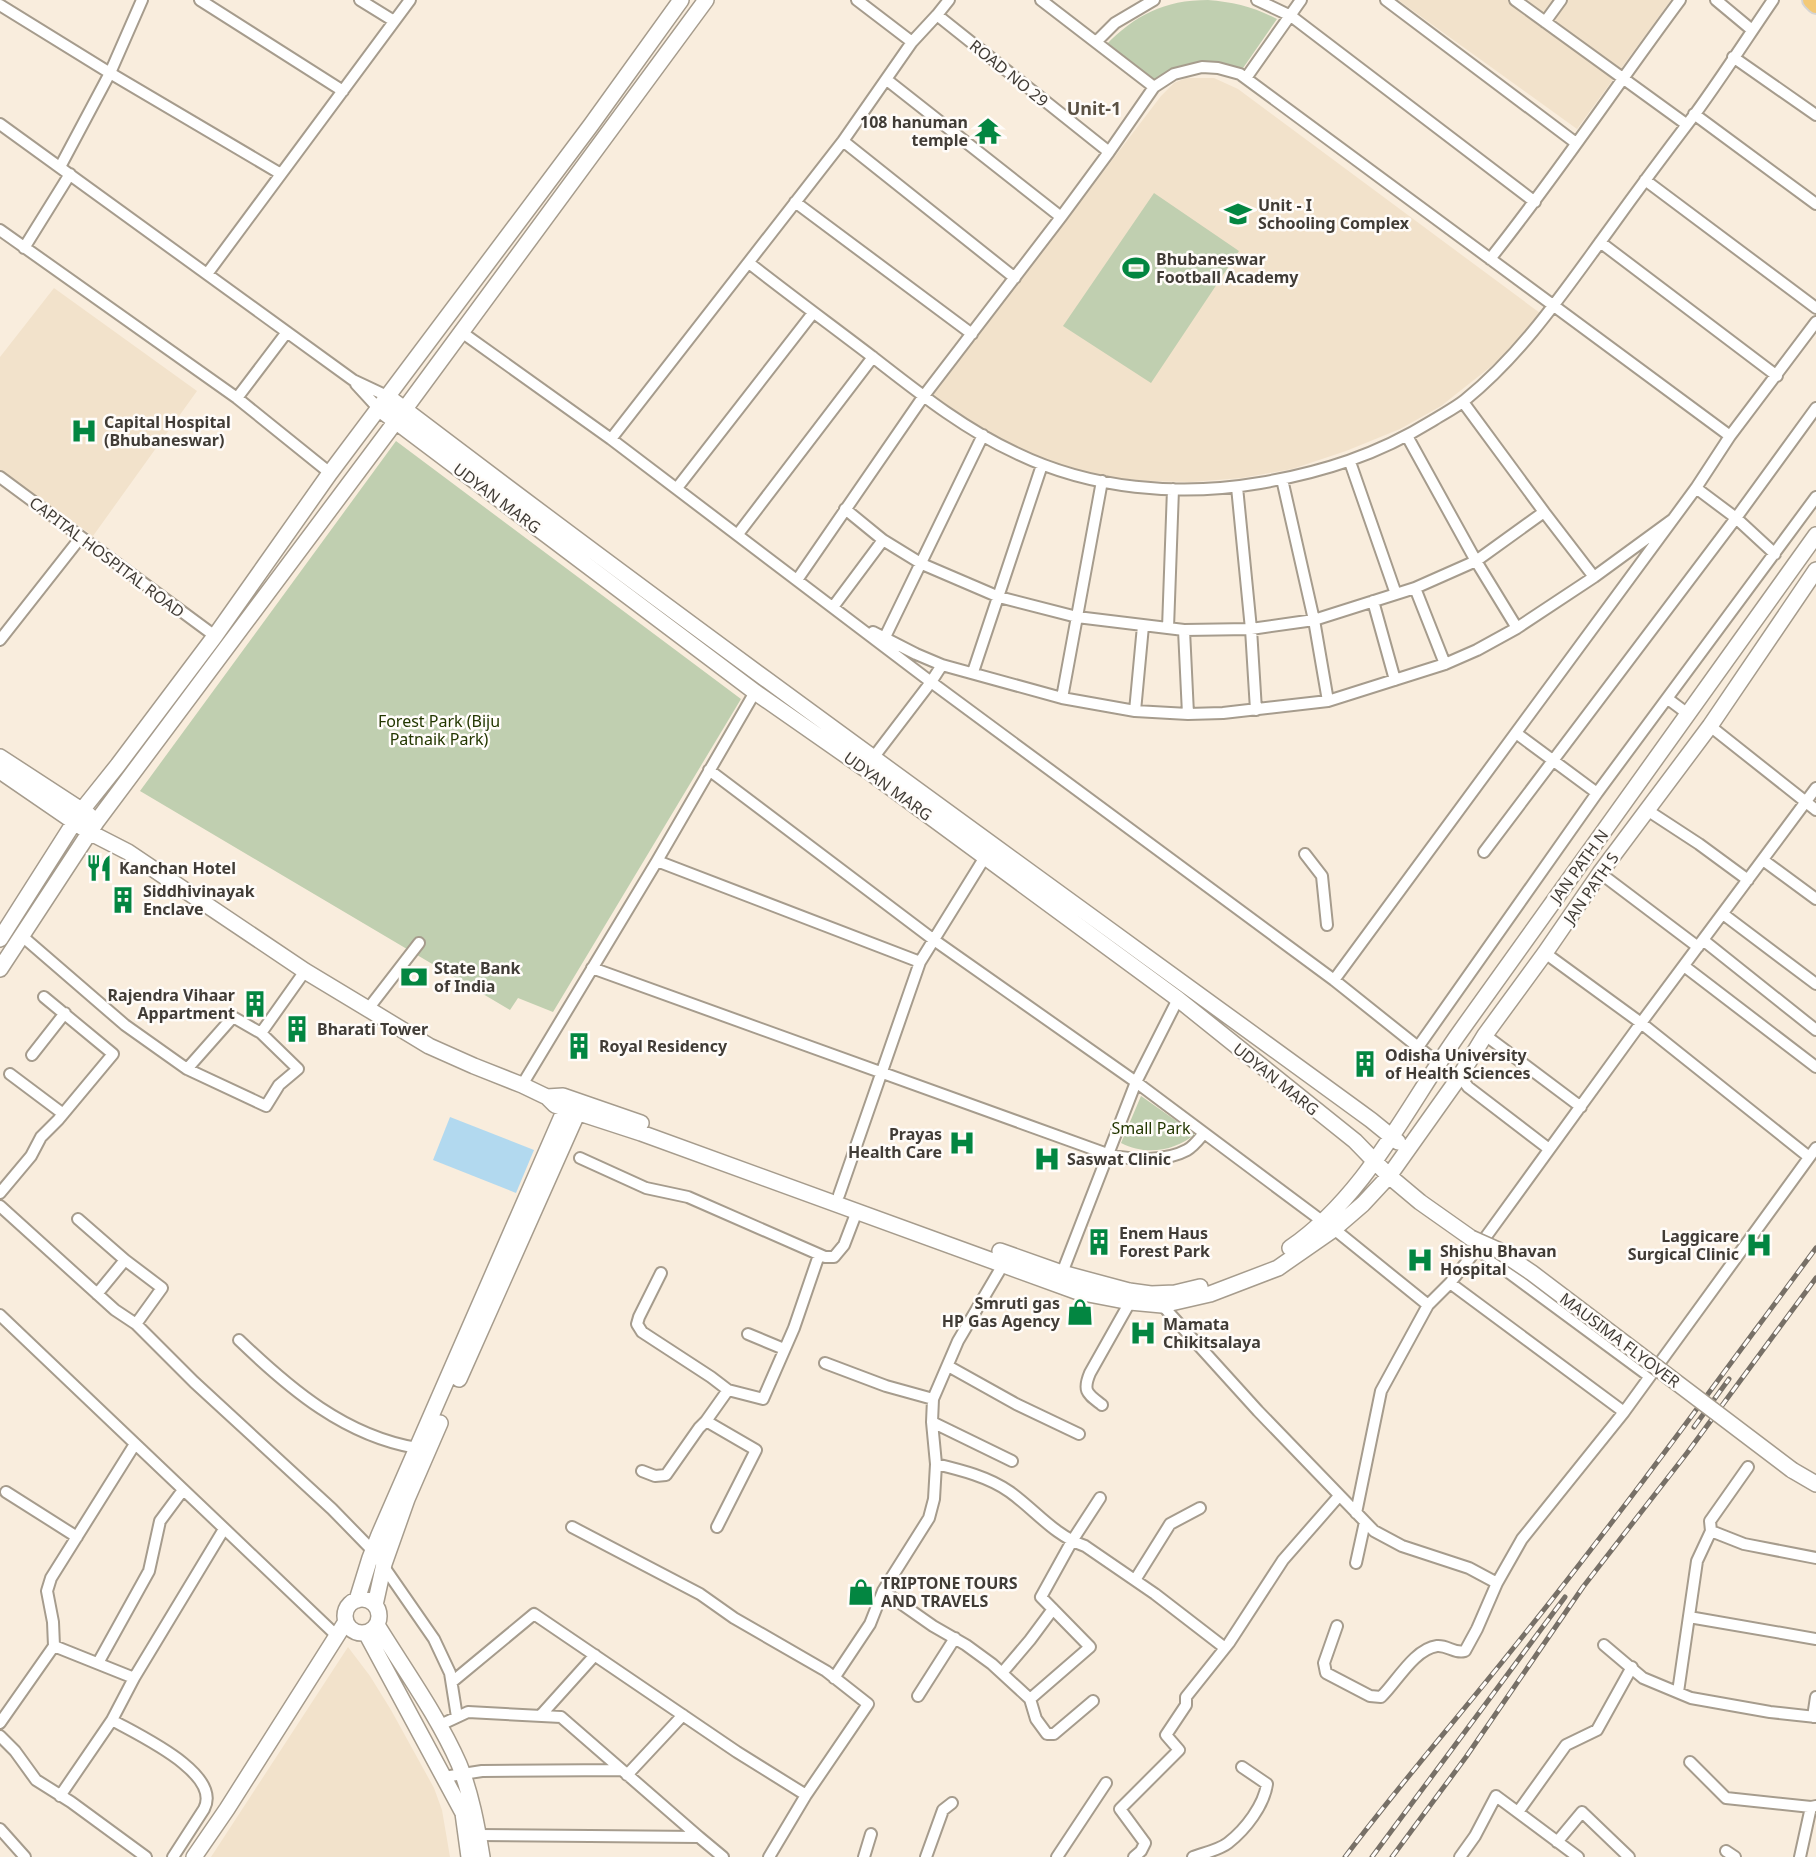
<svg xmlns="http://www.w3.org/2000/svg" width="1816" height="1857" font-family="'Noto Sans',sans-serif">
	<rect width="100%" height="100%" fill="#f9eddd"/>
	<path fill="#f2e2cb" d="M1398,0H1671L1577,129Z
		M1186,78H1214L1238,89L1540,313L1503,357L1441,406L1400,429L1346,451L1292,469L1242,478L1191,482L1147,481L1109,477L1071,468L1033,455L992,437L930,399L1161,96L1174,83Z
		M54,288L197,391L93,536L0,470V357Z
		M348,1647L370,1676L391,1710L434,1788L442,1810L450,1857H211Z"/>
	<path fill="#c0cfb0" d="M1208,0C1233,2 1254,7 1277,19L1241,71C1198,57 1191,61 1153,82L1105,46C1135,15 1164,0 1208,0Z
		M1154,193L1239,251L1151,383L1063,326Z
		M396,441L741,699L553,1012L518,998L510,1010L140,791Z
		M1141,1096L1195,1134C1175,1151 1146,1156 1121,1143Z"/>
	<path fill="#b2d9ef" d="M450,1117L534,1150L516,1193L433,1160Z"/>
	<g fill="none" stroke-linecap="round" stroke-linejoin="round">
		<defs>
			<path id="street" d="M200,0L343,91
				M360,0L394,21
				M857,0L912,42
				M1041,0L1154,87
				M1257,0L1291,16L1535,202
				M1386,0L1576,143
				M1515,0L1686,124
				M1716,0L1752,30
				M0,5L110,73L281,174
				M937,15L1109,152
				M1545,22L1561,0
				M1096,42L1115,23L1154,0
				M1733,57L1816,115
				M1246,78L1301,0
				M887,80L1061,217
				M1694,114L1816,204
				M0,124L353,380L387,396
				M843,141L1015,278
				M60,167L110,73L142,0
				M1645,180L1816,308
				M795,202L972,334
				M0,230L237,398L330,473
				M1600,242L1777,376
				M24,248L70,174
				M1490,259C1557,175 1616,86 1680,0
				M749,263C790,295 832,326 874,358C919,393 964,429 1016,453C1090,489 1179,497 1260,483C1323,472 1377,455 1432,421C1443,414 1455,408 1465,400C1523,353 1565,290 1609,230C1637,191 1666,152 1695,114C1722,77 1747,38 1773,0
				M207,274L410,0
				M460,331L611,439L931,682L1334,980L1438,1063
				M356,384L378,408
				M237,398L287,332
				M1407,436L1476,561L1517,628
				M611,439L843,141L912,42L937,15L949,0
				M1350,462L1396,594
				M0,477L215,636
				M1282,479L1314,620L1328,701
				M1237,487L1251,629L1256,710
				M677,488L813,313
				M1696,488L1736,518L1775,554
				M845,509L883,540L922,564L999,597L1077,617L1184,630L1251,629L1314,620L1415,588L1476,561L1544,512L1463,402
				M1544,512L1594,577
				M738,534L873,357
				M797,580L923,397L1061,217L1109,152L1154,87L1174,74L1202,67L1218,68L1240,74L1730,436
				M1415,588L1445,664
				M1373,601L1395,680
				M833,607L883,540
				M1168,628L1173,489
				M1184,630L1188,714
				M873,632L916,654L942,665L1062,698L1135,711L1188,714L1223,713L1328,701L1445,664L1477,650L1517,628L1594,577L1672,520
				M885,637L983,435
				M0,640L81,537
				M973,672L1042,465
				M1062,698L1102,481
				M1668,699L1688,714
				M1135,711L1143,626
				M1710,726L1816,810
				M1516,733L1597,793
				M873,758L931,682L942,665
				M709,770L934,940L1136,1082L1322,1221
				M1647,810L1699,844L1748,880
				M1484,852L1736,518L1816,408
				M1305,854L1322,876L1327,925
				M1763,860L1816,899
				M657,861L920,962
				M1600,873L1698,947
				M1723,914L1816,984
				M22,936L125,1025L187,1069L233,1017L261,1033L305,971
				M1703,940L1816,1030
				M1545,953L1641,1023L1809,1157
				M1684,966L1816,1067
				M592,968L1110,1155C1133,1160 1165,1162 1187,1150C1194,1146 1199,1139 1204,1133
				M1334,980L1696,488L1730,436L1816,322
				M368,1009L419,943
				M1485,1035L1581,1107
				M1418,1047L1597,793L1816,497
				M32,1055L65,1013
				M187,1069L266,1106L279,1085L298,1069L261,1033
				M10,1074L62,1113
				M1460,1076L1468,1087L1549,1149
				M522,1085L657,861L755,692
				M580,1158L646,1188L688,1197L825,1257H834L844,1245L857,1211
				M0,1193L31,1156L41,1137L58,1120L113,1054L44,997
				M839,1195L920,962L985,857
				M0,1206L115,1310L136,1324L194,1382L332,1509L373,1551L434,1639L450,1673L457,1717
				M78,1219L125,1260
				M1334,1229L1428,1305
				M1477,1249L1649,1376
				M661,1273L639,1317L637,1324L642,1332L711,1377L728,1390L763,1399L794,1328L819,1255
				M1062,1273L1136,1082L1178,999
				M1450,1283L1624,1412
				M97,1294L125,1260L162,1288L136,1324
				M1162,1305L1258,1411L1374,1531L1402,1546L1469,1568L1497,1583L1522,1539L1624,1412L1816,1148
				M0,1315L336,1635
				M748,1334L784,1349
				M239,1340C290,1389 345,1436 417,1448
				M825,1363L886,1386L933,1399
				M948,1366L1016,1404L1079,1434
				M1102,1405C1088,1394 1082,1392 1090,1373L1130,1302V1297
				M932,1422L1012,1461
				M936,1464C961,1470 989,1477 1010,1492C1035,1510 1055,1536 1085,1546L1155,1594L1225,1648
				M1748,1467L1710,1521L1711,1531L1744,1544L1816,1558
				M642,1471L655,1476L666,1475L699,1428L706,1421
				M6,1492L77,1537
				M1356,1513L1381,1391L1428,1305L1450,1283L1477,1249L1641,1023L1816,788
				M572,1527L700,1594L734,1618L826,1671L868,1704L806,1795
				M717,1527L756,1450L706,1421L728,1390
				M1356,1563L1365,1522
				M1135,1580L1170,1524L1200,1508
				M883,1591L933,1626L966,1645L992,1664L1030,1699L1090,1647L1041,1597L1072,1541L1100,1498
				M1689,1617L1816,1639
				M1337,1626L1324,1663L1326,1673L1370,1696L1381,1697C1396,1683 1414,1649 1437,1646C1448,1645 1454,1654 1465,1651L1477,1629L1497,1583
				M1604,1645L1643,1678L1691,1698L1770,1712L1816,1717
				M54,1646L134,1678L224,1529
				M98,1663L149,1571L160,1521L183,1490
				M1002,1673L1030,1640L1053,1609
				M834,1678L870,1624L883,1591L929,1518L934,1499L936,1464L932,1422L933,1399L958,1341L1004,1263
				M452,1682L534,1614L737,1752L806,1795L769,1857
				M1678,1692L1697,1561L1711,1531
				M918,1696L955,1638
				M1030,1699L1036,1719L1047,1734H1054L1093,1701
				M541,1715L595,1655
				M1813,1717L1816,1697
				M112,1720C136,1734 223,1773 204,1809L173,1857
				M0,1723L54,1646L53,1622L47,1591L51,1578L135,1444
				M438,1726L468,1712L561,1717L699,1837
				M0,1736L15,1751L36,1780L71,1802L146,1857
				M1690,1762L1726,1798L1811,1807
				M627,1775L683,1715
				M444,1777L482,1771L622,1770
				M60,1796L112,1720L134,1678
				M1518,1812L1566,1745L1597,1730L1632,1667
				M0,1829L25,1857
				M478,1835L699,1837L723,1857
				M1557,1842L1582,1812L1629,1857
				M1726,1851L1735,1857
				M864,1857L871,1834
				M926,1857L943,1810L952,1803
				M1057,1857L1106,1783
				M1134,1857L1141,1851L1145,1843L1120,1809L1179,1750L1166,1735L1186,1705V1697L1229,1643L1283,1560L1339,1496
				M1193,1857C1204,1853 1219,1850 1228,1843C1246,1829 1264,1805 1267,1784L1242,1767
				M1460,1857L1475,1836L1496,1796L1578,1857
				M1800,1857L1811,1807L1816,1806"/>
			<path id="secondary" d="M387,396C711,643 1042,880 1371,1120L1398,1142
				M378,408L755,692L864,768L1178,999L1355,1141L1389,1176L1420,1202L1471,1238
				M0,757L89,815
				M0,771L89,832L128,852L305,971L368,1009L429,1046L474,1066L522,1085L547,1097L555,1105L641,1133L1078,1292L1130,1302L1162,1305L1210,1294L1278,1268L1334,1229L1363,1204L1389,1176L1460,1076L1485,1035L1545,953L1600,873L1710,726L1816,570
				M0,939L82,810L118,765L215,636L330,473L591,125L681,0
				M0,969L97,821L396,421L706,0
				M547,1097L563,1096L641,1123
				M1290,1248C1367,1195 1407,1106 1460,1032C1579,867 1697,701 1816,535
				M1000,1251L1062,1273L1129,1291L1151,1294L1175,1293L1200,1287
				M459,1379L581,1105
				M1792,1470L1816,1484
				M345 1616a17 17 0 1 1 34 0a17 17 0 1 1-34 0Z
				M357,1600L370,1558L379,1535L569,1100
				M375,1605L384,1564L407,1499L440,1423
				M377,1625C404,1669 438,1716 459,1764C471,1793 477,1826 482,1857
				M366,1633L463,1813L469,1857
				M194,1857L227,1809L345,1623"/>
			<path id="primary" d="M1811,0L1816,5"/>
		</defs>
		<use href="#street" stroke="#a69c8d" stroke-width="14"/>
		<use href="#secondary" stroke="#a69c8d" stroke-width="18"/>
		<use href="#primary" stroke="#d5d4d3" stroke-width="20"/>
		<use href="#street" stroke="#fff" stroke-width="10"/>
		<use href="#secondary" stroke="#fff" stroke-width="15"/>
		<use href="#primary" stroke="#f3c977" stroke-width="16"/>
		<defs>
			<path id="rail" d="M1694,1427L1729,1379
				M1345,1857C1403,1780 1467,1707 1527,1631C1627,1506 1721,1376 1816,1248
				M1372,1857L1565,1597
				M1392,1857L1466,1757L1583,1587L1687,1453L1816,1278"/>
		</defs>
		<use href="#rail" stroke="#777067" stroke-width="5"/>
		<use href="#rail" stroke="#fffcf9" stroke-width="3" stroke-dasharray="9" stroke-linecap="butt"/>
		<defs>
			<path id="secondary-bridge" d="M1471,1238L1498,1250L1532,1273L1792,1470"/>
		</defs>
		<use href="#secondary-bridge" stroke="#a69c8d" stroke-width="18" stroke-linecap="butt"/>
		<use href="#secondary-bridge" stroke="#fff" stroke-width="15"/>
	</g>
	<defs>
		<symbol id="temple-bare" viewBox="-9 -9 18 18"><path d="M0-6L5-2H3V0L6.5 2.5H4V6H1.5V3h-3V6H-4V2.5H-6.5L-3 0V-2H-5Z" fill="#038641" stroke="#fffcf9" stroke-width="2.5" paint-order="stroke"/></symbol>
		<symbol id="school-bare" viewBox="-9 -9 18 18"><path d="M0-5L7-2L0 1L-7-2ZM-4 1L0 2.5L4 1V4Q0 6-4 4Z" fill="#038641" stroke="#fffcf9" stroke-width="2.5" paint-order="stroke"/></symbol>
		<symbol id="stadium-bare" viewBox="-9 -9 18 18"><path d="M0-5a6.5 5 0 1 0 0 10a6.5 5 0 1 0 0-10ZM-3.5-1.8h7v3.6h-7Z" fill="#038641" stroke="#fffcf9" stroke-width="2.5" paint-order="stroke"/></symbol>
		<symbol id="hospital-bare" viewBox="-9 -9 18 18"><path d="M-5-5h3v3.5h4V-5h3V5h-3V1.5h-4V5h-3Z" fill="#038641" stroke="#fffcf9" stroke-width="2.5" paint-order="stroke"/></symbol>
		<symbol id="restaurant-bare" viewBox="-9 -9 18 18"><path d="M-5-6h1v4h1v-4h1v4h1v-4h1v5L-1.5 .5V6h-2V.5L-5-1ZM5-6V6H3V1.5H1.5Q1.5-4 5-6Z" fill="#038641" stroke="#fffcf9" stroke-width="2.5" paint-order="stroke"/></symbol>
		<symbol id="building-bare" viewBox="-9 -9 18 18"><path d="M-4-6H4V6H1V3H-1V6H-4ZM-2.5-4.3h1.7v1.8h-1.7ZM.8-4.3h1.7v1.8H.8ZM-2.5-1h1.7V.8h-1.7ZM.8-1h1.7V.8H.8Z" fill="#038641" stroke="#fffcf9" stroke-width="2.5" paint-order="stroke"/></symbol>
		<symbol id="bank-bare" viewBox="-9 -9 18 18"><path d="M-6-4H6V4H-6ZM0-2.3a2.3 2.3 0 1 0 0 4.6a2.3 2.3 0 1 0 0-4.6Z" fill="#038641" stroke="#fffcf9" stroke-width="2.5" paint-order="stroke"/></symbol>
		<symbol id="shop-bare" viewBox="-9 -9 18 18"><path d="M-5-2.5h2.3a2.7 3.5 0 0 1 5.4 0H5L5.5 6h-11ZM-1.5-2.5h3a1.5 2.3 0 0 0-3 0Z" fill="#038641" stroke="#fffcf9" stroke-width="2.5" paint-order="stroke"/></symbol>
	</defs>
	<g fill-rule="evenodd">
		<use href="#temple-bare" x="969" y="112" width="38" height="38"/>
		<use href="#school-bare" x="1219" y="195" width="38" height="38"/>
		<use href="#stadium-bare" x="1117" y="249" width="38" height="38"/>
		<use href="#hospital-bare" x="65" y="412" width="38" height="38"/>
		<use href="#restaurant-bare" x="80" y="849" width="38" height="38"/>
		<use href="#building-bare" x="104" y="881" width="38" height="38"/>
		<use href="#bank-bare" x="395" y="958" width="38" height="38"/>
		<use href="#building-bare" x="236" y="985" width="38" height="38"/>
		<use href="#building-bare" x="278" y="1010" width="38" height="38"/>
		<use href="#building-bare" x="560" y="1027" width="38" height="38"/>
		<use href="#building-bare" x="1346" y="1045" width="38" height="38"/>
		<use href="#hospital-bare" x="943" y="1124" width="38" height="38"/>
		<use href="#hospital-bare" x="1028" y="1140" width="38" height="38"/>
		<use href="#building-bare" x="1080" y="1223" width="38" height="38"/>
		<use href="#hospital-bare" x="1740" y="1226" width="38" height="38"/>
		<use href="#hospital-bare" x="1401" y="1241" width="38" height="38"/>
		<use href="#shop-bare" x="1061" y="1293" width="38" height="38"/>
		<use href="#hospital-bare" x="1124" y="1314" width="38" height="38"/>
		<use href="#shop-bare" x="842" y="1573" width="38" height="38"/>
	</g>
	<g text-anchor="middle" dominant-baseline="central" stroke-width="5" stroke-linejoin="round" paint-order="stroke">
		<g font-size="16" fill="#413c36" stroke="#fffcf9">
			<text transform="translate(1009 73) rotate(39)">ROAD NO 29</text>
			<text transform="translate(497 498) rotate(37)">UDYAN MARG</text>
			<text transform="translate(107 557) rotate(37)">CAPITAL HOSPITAL ROAD</text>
			<text transform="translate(888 786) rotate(36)">UDYAN MARG</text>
			<text transform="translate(1579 866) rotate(-54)">JAN PATH N</text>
			<text transform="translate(1591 888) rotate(-55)">JAN PATH S</text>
			<text transform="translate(1276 1079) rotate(39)">UDYAN MARG</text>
			<text transform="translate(1620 1340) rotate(37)">MAUSIMA FLYOVER</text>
		</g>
		<g font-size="16" font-weight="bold" fill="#413c36" stroke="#fffcf9" text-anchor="start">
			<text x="968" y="122" text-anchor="end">108 hanuman<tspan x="968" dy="18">temple</tspan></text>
			<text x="1258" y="205">Unit - I<tspan x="1258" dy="18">Schooling Complex</tspan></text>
			<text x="1156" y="259">Bhubaneswar<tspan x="1156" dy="18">Football Academy</tspan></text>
			<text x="104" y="422">Capital Hospital<tspan x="104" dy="18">(Bhubaneswar)</tspan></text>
			<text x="119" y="868">Kanchan Hotel</text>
			<text x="143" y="891">Siddhivinayak<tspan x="143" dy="18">Enclave</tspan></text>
			<text x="434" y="968">State Bank<tspan x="434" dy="18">of India</tspan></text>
			<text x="235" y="995" text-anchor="end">Rajendra Vihaar<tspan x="235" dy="18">Appartment</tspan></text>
			<text x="317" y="1029">Bharati Tower</text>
			<text x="599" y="1046">Royal Residency</text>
			<text x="1385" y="1055">Odisha University<tspan x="1385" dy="18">of Health Sciences</tspan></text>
			<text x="942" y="1134" text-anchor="end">Prayas<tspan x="942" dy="18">Health Care</tspan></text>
			<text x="1067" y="1159">Saswat Clinic</text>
			<text x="1119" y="1233">Enem Haus<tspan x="1119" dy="18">Forest Park</tspan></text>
			<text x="1739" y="1236" text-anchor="end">Laggicare<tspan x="1739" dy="18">Surgical Clinic</tspan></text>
			<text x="1440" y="1251">Shishu Bhavan<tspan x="1440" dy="18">Hospital</tspan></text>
			<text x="1060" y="1303" text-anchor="end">Smruti gas<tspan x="1060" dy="18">HP Gas Agency</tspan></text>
			<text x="1163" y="1324">Mamata<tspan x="1163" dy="18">Chikitsalaya</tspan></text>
			<text x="881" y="1583">TRIPTONE TOURS<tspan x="881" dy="18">AND TRAVELS</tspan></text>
		</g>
		<g font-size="16" fill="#233700" stroke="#fffcf9">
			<text x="439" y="721">Forest Park (Biju<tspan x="439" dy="18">Patnaik Park)</tspan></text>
			<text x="1151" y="1128">Small Park</text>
		</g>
		<g font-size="18" font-weight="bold" fill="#5c5244" stroke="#fffcf9">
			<text x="1094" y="108">Unit-1</text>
		</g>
	</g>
</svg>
